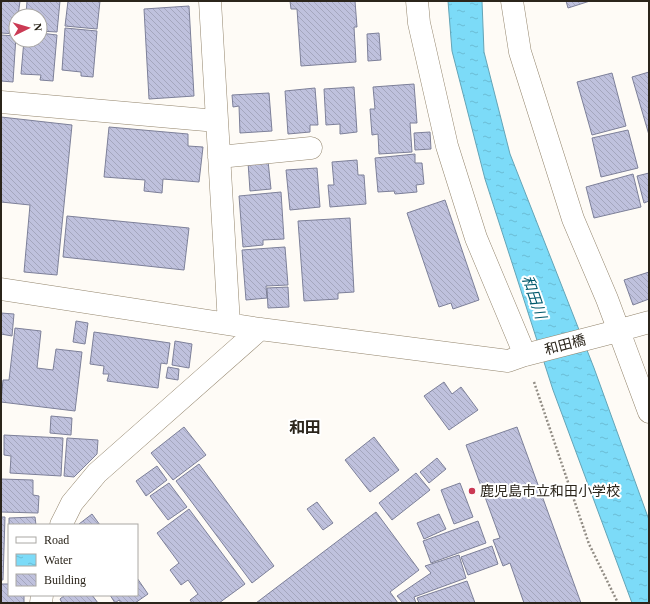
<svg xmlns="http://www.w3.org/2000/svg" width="650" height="604" font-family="'Times New Roman','Noto Sans JP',serif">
	<defs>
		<pattern id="water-ripples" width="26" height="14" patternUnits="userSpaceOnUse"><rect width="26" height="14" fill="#7cdbf8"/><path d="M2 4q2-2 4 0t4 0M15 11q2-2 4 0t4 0" fill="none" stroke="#6bbcd4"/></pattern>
		<pattern id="building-back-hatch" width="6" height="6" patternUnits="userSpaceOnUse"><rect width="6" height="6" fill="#bfc1dd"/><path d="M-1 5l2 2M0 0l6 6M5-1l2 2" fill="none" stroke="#a4a6bd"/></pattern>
	</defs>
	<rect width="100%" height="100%" fill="#fefbf6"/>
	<path fill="url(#water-ripples)" stroke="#64a4b6" d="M448,1H482L484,52L510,154L594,368L649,520V603H632L553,390L485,179L452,51Z"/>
	<path fill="url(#building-back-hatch)" stroke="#7d8099" d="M1,1H20L18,16H16V34L1,33Z
		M27,1H60L57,32L40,31V16H26Z
		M68,1H100L97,29L65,26Z
		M290,1H355L357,27H354L356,62L301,66L297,9H291Z
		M566,1H590L568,8Z
		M189,6L194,96L149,99L144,9Z
		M65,28L97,31L93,77L81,76V72L62,70Z
		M40,33L57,35L53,81L40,80L41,75L21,74L24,40H40Z
		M379,33L381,60L368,61L367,34Z
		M1,35L16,36L13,82L1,81Z
		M649,72V135L632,77Z
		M612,73L626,126L592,135L577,82Z
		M414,84L417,123H410L412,152L379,154L378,134L372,135L370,109H375L373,87Z
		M354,87L357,132L340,134V124L326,125L324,89Z
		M315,88L318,125H310V132L288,134L285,91Z
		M269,93L272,131L240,133L239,106L233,107L232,95Z
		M1,117L72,125L57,275L24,272L30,205L1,202Z
		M109,127L188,134V146L203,147L199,182L163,179L162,193L144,191L145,180L104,177Z
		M628,130L638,168L601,177L592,138Z
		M430,132L431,149L415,150L414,133Z
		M415,154V163H422L424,184L416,185L417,192L395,194L394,191L378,192L375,158Z
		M357,160L358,175H364L366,204L330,207L328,185H334L332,162Z
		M268,161L271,189L250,191L248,162Z
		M317,168L320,207L290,210L286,170Z
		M649,173V201L644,203L637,176Z
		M633,174L641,207L594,218L586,187Z
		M281,192L284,239L263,240V245L243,247L239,196Z
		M445,200L479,300L453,309L451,303L439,307L407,213Z
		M67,216L189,228L184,270L63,257Z
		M350,218L354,292L338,293V299L304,301L298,221Z
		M285,247L288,285L266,286L267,298L246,300L242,250Z
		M649,272V299L633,305L624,280Z
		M288,287L289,307L268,308L267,288Z
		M1,313L14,314L12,336L1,334Z
		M76,321L88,323L85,344L73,342Z
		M15,328L41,331L37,368L53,370L56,349L82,352L75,411L1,402L3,380H9Z
		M94,332L170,343L167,364L161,363L158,388L107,381L109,374H103L104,366L90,364Z
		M175,341L192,344L189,368L172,365Z
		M168,367L179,369L178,380L166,378Z
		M444,382L452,394L461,387L478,410L449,430L424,396Z
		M51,416L72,418L71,435L50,433Z
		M184,427L206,455L173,480L151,453Z
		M517,427L581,603H524L510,563L503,566L493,540L500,538L466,445Z
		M4,435L63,438L61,476L10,473L11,456L4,455Z
		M374,437L399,470L370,492L345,460Z
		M67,438L98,440L97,454L74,477L64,476Z
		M437,458L446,469L429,483L420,472Z
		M199,464L274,566L252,583L176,481Z
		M157,466L167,480L146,496L136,481Z
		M416,473L430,490L392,520L379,503Z
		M1,479L33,480V495L39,496L38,513L1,512Z
		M169,483L187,507L168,520L150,496Z
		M460,483L473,517L454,524L441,490Z
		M317,502L333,523L323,530L307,509Z
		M189,509L245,584L219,603H192L190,600L198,594L188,580L181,585L170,570L179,563L157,533Z
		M376,512L419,570L390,592L398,603H256Z
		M92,514L100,525H80L79,524Z
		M439,514L446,529L424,539L417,523Z
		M1,517H5L3,580H1Z
		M35,517L36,525H9V538V518Z
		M478,521L486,543L431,563L423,541Z
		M492,546L498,564L468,575L461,557Z
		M459,555L466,578L414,597L416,603H403L397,596L431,573L425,566Z
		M137,578L148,594L135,603H121L119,600L115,603L110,595H137Z
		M467,581L475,603H419L417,598Z
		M1,584H9V595H24V603H1Z
		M65,595H92L98,603H62L60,599Z"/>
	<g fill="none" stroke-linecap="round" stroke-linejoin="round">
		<defs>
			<path id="minor" d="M210,1L229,324
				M417,1L419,23L447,146L476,238L525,355
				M512,1L520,52L573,219L607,299L649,412
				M1,102L217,121
				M219,157L311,148
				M1,289L260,329L508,361L525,355L606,334L649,322
				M61,525L72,503L97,473L260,329
				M41,603L42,595"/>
		</defs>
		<use href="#minor" stroke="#93856d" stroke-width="23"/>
		<path stroke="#928d85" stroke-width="2.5" stroke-dasharray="2 2" stroke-linecap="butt" d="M534,382L589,544L618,603"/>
		<use href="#minor" stroke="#fff" stroke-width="22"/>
	</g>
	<circle fill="#cb3a54" stroke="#fff" stroke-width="1.5" cx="472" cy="491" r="4"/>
	<g text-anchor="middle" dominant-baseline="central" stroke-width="4" stroke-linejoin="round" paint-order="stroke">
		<g font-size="14" fill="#2b251b" stroke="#fff">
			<text transform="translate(565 345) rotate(-15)">和田橋</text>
		</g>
		<g font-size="14" fill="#2b251b" stroke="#fff" text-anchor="start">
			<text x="480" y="491">鹿児島市立和田小学校</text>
		</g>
		<g font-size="15" font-style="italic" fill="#035a6d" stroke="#fff">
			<text transform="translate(534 297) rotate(71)">和田川</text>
		</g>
		<g font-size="16" font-weight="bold" fill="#2b251b" stroke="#fff">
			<text x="305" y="427">和田</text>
		</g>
	</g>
	<rect width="650" height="604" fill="none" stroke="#2b251b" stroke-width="4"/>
	<rect x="8" y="524" width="130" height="72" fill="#ffffff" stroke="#aaa8a4"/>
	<rect x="16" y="537" width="20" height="6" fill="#ffffff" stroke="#aaa8a4"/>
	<text x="44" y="544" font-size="12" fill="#2b251b">Road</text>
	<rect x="16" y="554" width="20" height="12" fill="url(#water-ripples)" stroke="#aaa8a4"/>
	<text x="44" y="564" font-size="12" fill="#2b251b">Water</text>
	<rect x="16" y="574" width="20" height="12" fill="url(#building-back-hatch)" stroke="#aaa8a4"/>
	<text x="44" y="584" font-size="12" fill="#2b251b">Building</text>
	<g transform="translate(28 28) rotate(85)"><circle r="19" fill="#ffffff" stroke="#aaa8a4"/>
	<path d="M0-3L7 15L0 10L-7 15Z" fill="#cb3a54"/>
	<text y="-6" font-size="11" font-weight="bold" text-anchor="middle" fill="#2b251b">N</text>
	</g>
</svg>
